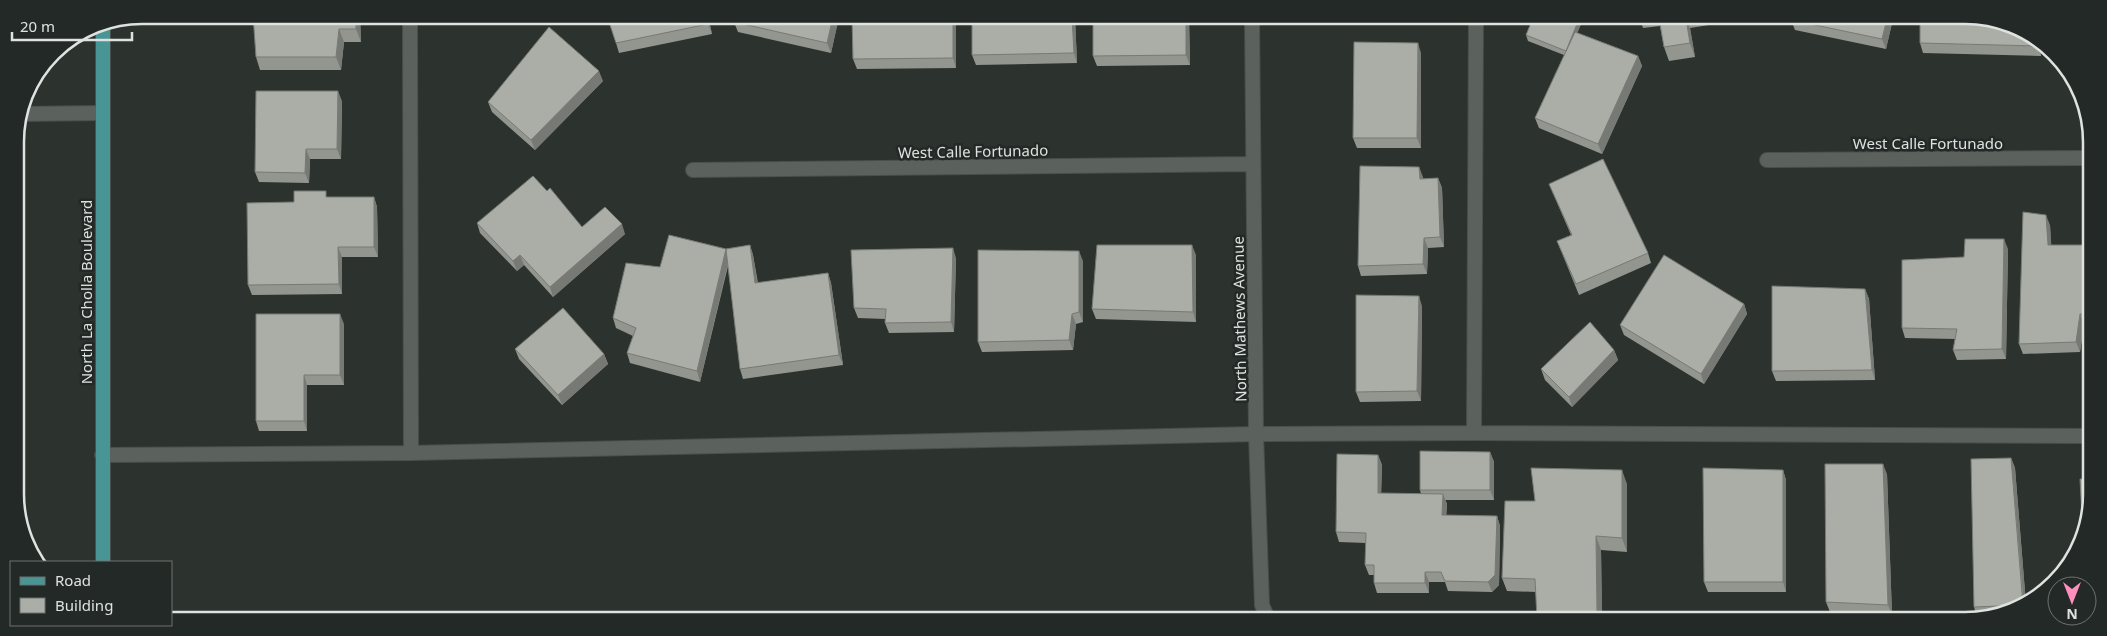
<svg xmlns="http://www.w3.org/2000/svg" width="2107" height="636" font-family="'Noto Sans',sans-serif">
	<rect width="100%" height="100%" fill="#2c332f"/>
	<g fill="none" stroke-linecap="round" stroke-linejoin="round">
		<defs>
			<path id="service" d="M410,16L411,453
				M1474,433L1476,18
				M102,455L411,453L1256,434L1474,433L2088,436"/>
			<path id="minor" d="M1252,18L1256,434L1262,605L1268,619
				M20,114L103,113
				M1767,160L2089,158
				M693,170L1253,164"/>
			<path id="primary" d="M103,562V23"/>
		</defs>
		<use href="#service" stroke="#494f4b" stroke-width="16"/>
		<use href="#minor" stroke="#494f4b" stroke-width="16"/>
		<use href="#primary" stroke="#494f4b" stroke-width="16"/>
		<use href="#service" stroke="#5b625e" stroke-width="14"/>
		<use href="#minor" stroke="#5b625e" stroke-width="14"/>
		<use href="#primary" stroke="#479594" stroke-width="14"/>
	</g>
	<path fill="#92968f" d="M360,16L361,42H344L341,70H260L256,57Z
		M708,16L712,34L619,53L616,43Z
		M839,17L831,53L738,32L734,22Z
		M852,17H956V68L857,69L853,59Z
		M972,17H1075L1077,63L976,65L972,55Z
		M1093,17H1189L1190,65L1097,66L1093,56Z
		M1640,18L1747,19L1690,28L1695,57L1669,61L1664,47L1660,26L1643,28Z
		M1579,19L1581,24L1577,33L1638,56L1642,66L1602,154L1539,128L1535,118L1564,55L1528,41L1526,35Z
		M1893,19L1886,49L1795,30L1791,20Z
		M1998,19L2041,46V56L1923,53L1920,43Z
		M1421,53V148H1357L1353,138Z
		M603,81L535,150L492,112L488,102Z
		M342,101L341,159H310L309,183L259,182L255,172Z
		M1419,167L1423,179L1438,178L1442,188L1444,247L1428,248L1427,274L1361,276L1358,266Z
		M1549,184L1648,253L1651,263L1579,295L1557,241L1571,235Z
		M547,191L582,227L625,234L553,297L524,265L517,271L480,233L477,223Z
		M329,197H374L377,207L378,257H342V294L252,295L248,285L294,202Z
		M2050,225L2051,245H2089V324H2084L2080,352L2023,354L2019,344Z
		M750,245L753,255L758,283L828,273L831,283L843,365L743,379L740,369L728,266L700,382L630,363L627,353L633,336L616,328L613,318L660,267L726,249Z
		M2008,249L2006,359L1957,360L1953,350L1955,339L1905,338L1902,328L1964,257Z
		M1196,255V322L1096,319L1092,309Z
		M956,258L954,332L889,333L885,323V319L858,318L854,308Z
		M1083,261V322L1076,324L1073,350L982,352L978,342Z
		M1865,289L1869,299L1875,380L1776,381L1772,371Z
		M1744,304L1747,314L1704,384L1624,335L1620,325Z
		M1422,306L1421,401L1360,402L1356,392Z
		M344,324V385H307V431H259L256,421Z
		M515,349L604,354L608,364L562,405L519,359Z
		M1614,350L1618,360L1572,407L1545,380L1541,369Z
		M1490,452L1494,462V500H1445L1447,504L1446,515L1497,516L1500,526L1499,585L1492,592L1448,591L1445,582H1429V593H1377L1374,583V575H1369L1365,565L1366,543L1339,542L1336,532L1378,455L1382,465L1381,493L1421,494L1420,490Z
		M2011,458L2015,468L2026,604L2014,611L1995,616L1977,617L1974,607Z
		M1783,470L1786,480V592H1708L1704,582Z
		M1887,474L1892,615L1830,612L1826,602Z
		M1627,484V552L1601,550L1602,620H1537L1536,592L1507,591L1502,578L1535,501Z"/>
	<path fill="#777a74" d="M356,15L360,16L361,42L356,29Z
		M706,16H708L712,34L708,24Z
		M833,17H839L831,53L827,43Z
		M953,17H956V68L953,58Z
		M1072,17H1075L1077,63L1074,53Z
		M1186,17H1189L1190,65L1186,55Z
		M1579,19L1581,24L1568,57L1566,51Z
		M1686,19L1690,28L1695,57L1690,43Z
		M1887,19H1893L1886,49L1882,39Z
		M339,29L344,42L341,70L336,57Z
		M1418,43L1421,53V148L1417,138Z
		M2037,43L2041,46V56L2037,46Z
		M1638,56L1642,66L1602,154L1598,144Z
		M599,71L603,81L535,150L531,140Z
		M338,91L342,101L341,159L337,149Z
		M306,149L310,159L309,183L305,173Z
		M1419,167L1423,177L1424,189L1420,179Z
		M1438,178L1442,188L1444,247L1440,237Z
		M374,197L377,207L378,257L374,247Z
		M2046,215L2050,225L2052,255L2048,245Z
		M622,224L625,234L553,297L550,287Z
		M1424,238L1428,248L1427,274L1423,264Z
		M2004,239L2008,249L2006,359L2002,349Z
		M750,245L753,255L759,293L755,283Z
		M1192,245L1196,255V322L1193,312Z
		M338,247L342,257V294L339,284Z
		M953,248L956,258L954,332L951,322Z
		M726,249L729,259L700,382L697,371Z
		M1079,251L1083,261V322L1079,312Z
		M520,255L524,265L517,271L513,261Z
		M828,273L831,283L843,365L839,355Z
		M1865,289L1869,299L1875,380L1872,370Z
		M1419,296L1422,306L1421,401L1417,391Z
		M1744,304L1747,314L1704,384L1701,374Z
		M340,314L344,324V385L340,375Z
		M1072,314L1076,324L1073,350L1069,340Z
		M2080,314L2084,324L2080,352L2076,342Z
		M1614,350L1618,360L1572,407L1569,397Z
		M604,354L608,364L562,405L558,395Z
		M304,375L307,385V431L304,421Z
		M1490,452L1494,462V500L1490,490Z
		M1378,455L1382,465L1381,503L1378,493Z
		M2011,458L2015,468L2026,604L2024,605Z
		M1883,464L1887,474L1892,615L1888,605Z
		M1622,470L1627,484V552L1622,538Z
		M1783,470L1786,480V592L1783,582Z
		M1443,494L1447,504L1446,525L1442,515Z
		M1497,516L1500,526L1499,585L1492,592L1488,582Z
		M1596,536L1601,550L1602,620H1599L1597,613Z
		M1425,572L1429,582V593L1425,583Z"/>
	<path fill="#aaaea6" stroke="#777a74" d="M253,15H356V29H339L336,57H256Z
		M607,16H706L708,24L616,43Z
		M735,16L833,17L827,43L734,22Z
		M852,17H953V58L853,59Z
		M972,17H1072L1074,53L972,55Z
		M1093,17H1186V55L1093,56Z
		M1533,18L1579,19L1566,51L1526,35Z
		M1659,18L1686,19L1690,43L1664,47Z
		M1791,19H1887L1882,39L1791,20Z
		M1920,19H1998L2037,43V46L1920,43Z
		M549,27L599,71L531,140L488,102Z
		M1575,32L1638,56L1598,144L1535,118Z
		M1354,42L1418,43L1417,138H1353Z
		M256,91H338L337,149H306L305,173L255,172Z
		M1603,159L1648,253L1576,284L1557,241L1572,235L1549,184Z
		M1360,166L1419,167L1420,179L1438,178L1440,237L1424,238L1423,264L1358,266Z
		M533,176L547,191L550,188L582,227L605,207L622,224L550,287L520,255L513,261L477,223Z
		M294,191H326V197H374V247H338L339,284L248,285L247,203L294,202Z
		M2023,212L2046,215L2048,245H2089V314H2080L2076,342L2019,344Z
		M669,235L726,249L697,371L627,353L636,328L613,318L626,263L660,267Z
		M1965,239H2004L2002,349L1953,350L1957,329L1902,328V260L1964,257Z
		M750,245L755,283L828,273L839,355L740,369L726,249Z
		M1097,245H1192L1193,312L1092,309Z
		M953,248L951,322L885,323L886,309L854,308L851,250Z
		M978,250L1079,251V312L1072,314L1069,340L978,342Z
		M1664,255L1744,304L1701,374L1620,325Z
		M1772,286L1865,289L1872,370L1772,371Z
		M1356,295L1419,296L1417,391L1356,392Z
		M563,308L604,354L558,395L515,349Z
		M256,314H340V375H304V421H256Z
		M1590,322L1614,350L1569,397L1541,369Z
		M1420,451L1490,452V490H1420Z
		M1337,454L1378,455V493L1443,494L1442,515L1497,516L1495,575L1488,582L1445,581L1441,572H1425V583H1374V565H1365L1366,533L1336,532Z
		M2011,458L2023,605L1974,607L1971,459Z
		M1825,464H1883L1888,605L1826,602Z
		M1531,468L1622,470V538L1596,536L1597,613L1568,614L1567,620L1537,619L1535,579L1502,578L1505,501H1535Z
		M1703,468L1783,470V582H1704Z
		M2080,479H2088V527L2083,535Z"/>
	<g text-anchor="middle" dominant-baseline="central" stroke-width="5" stroke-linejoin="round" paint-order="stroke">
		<g font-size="15" fill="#dee2e0" stroke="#232926">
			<text x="1928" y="143">West Calle Fortunado</text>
			<text transform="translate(973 151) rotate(-1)">West Calle Fortunado</text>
			<text transform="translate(86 292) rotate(-90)">North La Cholla Boulevard</text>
			<text transform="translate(1239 319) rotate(-91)">North Mathews Avenue</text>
		</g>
	</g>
	<path d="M0 0H2107V636H0ZM142 24H1965A118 118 0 0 1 2083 142V494A118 118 0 0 1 1965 612H142A118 118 0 0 1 24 494V142A118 118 0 0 1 142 24Z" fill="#232926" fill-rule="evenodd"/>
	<path fill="none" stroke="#dee2e0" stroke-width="2.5" d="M142 24H1965A118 118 0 0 1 2083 142V494A118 118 0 0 1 1965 612H142A118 118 0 0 1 24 494V142A118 118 0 0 1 142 24Z"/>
	<rect x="10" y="561" width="162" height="65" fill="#232926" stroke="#6e7370"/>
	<rect x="20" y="577" width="25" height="8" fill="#479594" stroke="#6e7370"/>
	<text x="55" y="586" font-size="15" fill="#dee2e0">Road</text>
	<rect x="20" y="598" width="25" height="15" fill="#aaaea6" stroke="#6e7370"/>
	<text x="55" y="611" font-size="15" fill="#dee2e0">Building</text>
	<g transform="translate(2072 601) rotate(180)"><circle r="24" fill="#232926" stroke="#6e7370"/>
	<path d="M0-4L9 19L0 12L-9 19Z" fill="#fe8ebc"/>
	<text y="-8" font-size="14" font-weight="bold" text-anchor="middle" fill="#dee2e0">N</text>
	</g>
	<path d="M12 32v8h120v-8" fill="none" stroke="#dee2e0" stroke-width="2.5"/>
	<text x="20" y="32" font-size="15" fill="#dee2e0" stroke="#232926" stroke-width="4" paint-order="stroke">20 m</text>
</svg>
